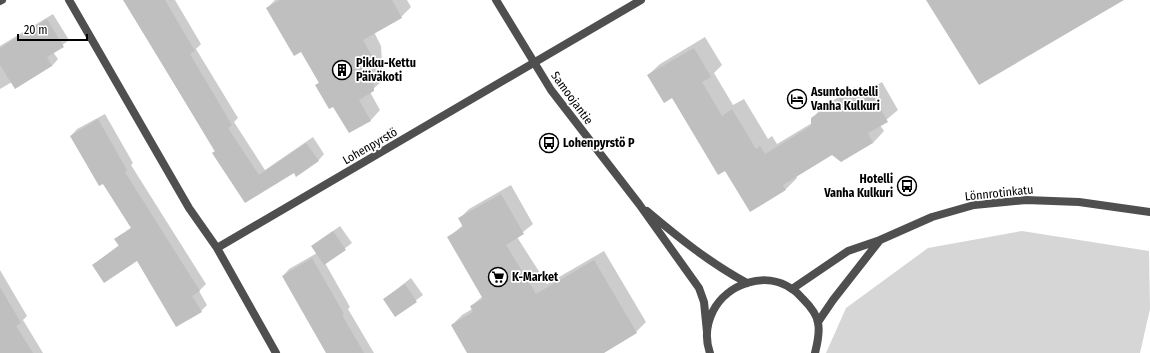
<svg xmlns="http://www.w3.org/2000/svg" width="1150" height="353" font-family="'Fira Sans Condensed',sans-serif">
	<rect width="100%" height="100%" fill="#fff"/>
	<path fill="#d6d6d6" d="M1022,231L1149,251L1150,309L1140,353H826L846,308L928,248Z"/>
	<path fill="#0003" d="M124,0H175L201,44L196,49L238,118L234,122L265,170L313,137L324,154L318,161L294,171L245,202Z
		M275,0H407L411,7L401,17L374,32L381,46L383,80L370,92L380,110L371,120L349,132L334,105L316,85L320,82L302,51L267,8Z
		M53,14L69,40L53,52L58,59L52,66L12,82L0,89V46Z
		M705,37L722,65L714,73L733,105L744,99L768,139L772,136L777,144L812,123V118L823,107L854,87L862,94L882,82L898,110L880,125L884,131L873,143L832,154L796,176L797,178L786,189L750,210L725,169L672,97L648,75L660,64Z
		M105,114L133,163L131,165L206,284L199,291L207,305L201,311L137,259L93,265L119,245L116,240L132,227L71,136L77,129Z
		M511,185L533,224L517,237L547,284L604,251L646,322L636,332L602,353H468L452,325L462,315L472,309L471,306L483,296L449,237L463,225L459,219L469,209Z
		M340,226L352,243L325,263L350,307L348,309L374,353H328L283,276L289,269L317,253L312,246Z
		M0,270L27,316L23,320L43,353H0Z
		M411,278L423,295L395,316L384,299Z"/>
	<path fill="#bfbfbf" d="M123,0H165L195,51L190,54L232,125L228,128L259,175L306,143L319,161L296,177L294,173L245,203L212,153L215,151Z
		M280,0H392L402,18L363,40L372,56L374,91L359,100L371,121L349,133L333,107L329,109L315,85L319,83L301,52L294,56L266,8Z
		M926,0H1124L979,85Z
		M47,19L64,47L47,57L52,66L15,89L0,65V48Z
		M694,48L711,77L702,82L722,116L732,109L756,149L760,146L765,154L811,126V118L842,98L850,104L871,92L888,122L868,133L873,143L841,162L832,155L783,185L786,190L750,212L725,171L718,175L672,98L664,103L647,75Z
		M98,119L127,170L125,172L200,291L192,296L202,312L176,327L137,261L104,283L92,265L119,246L114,239L131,228L103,184L99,186L70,136Z
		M501,194L524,234L506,245L536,294L594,260L637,333L604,353H467L451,325L473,312L470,306L483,299L447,237L463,227L458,218Z
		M333,231L346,250L324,265L311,246Z
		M312,258L344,314L342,315L364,353H326L282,276Z
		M405,284L417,302L395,317L383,299Z
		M0,287L21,323L16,326L33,353H0Z"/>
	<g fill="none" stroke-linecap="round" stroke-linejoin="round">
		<path stroke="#4f4f4f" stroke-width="8" d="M69,0L189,208L217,248L276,353
			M0,1L2,0
			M217,248L641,0"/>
		<path stroke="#4f4f4f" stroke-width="8" d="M496,0L551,90L639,204L699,288L704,302L707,332
			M647,211C679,238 710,263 747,283
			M792,289L848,251L880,240L932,217L974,205L1026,200L1079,202L1150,212
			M818,322L833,300L880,240
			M710,353C705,339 706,325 713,311C727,284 765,270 792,289C796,291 800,296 803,299C809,305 817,315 818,323C820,331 817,345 815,353"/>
	</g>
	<defs>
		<symbol id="building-ring" viewBox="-11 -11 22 22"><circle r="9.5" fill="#fff" stroke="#000" stroke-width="1.5"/><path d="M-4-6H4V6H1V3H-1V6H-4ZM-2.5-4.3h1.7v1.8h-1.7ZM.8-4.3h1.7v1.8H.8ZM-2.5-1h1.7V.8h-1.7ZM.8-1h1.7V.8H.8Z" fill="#000"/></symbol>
		<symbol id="hotel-ring" viewBox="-11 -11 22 22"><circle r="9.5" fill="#fff" stroke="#000" stroke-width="1.5"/><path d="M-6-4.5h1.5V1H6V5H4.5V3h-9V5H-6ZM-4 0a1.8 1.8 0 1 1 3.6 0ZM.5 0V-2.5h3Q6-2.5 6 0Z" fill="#000"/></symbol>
		<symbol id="bus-ring" viewBox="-11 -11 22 22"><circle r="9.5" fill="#fff" stroke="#000" stroke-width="1.5"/><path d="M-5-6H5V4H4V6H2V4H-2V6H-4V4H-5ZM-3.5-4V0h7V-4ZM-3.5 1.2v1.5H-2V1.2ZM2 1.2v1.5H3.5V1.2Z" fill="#000"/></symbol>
		<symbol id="supermarket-ring" viewBox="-11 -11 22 22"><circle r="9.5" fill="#fff" stroke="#000" stroke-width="1.5"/><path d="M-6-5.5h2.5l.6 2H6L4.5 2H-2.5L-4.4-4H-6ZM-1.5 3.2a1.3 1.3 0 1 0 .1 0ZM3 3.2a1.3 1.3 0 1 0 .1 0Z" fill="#000"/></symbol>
	</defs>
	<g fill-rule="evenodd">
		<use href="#building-ring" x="331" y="59" width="22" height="22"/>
		<use href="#hotel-ring" x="786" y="88" width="22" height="22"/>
		<use href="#bus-ring" x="538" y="132" width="22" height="22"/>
		<use href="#bus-ring" x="896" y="175" width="22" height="22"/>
		<use href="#supermarket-ring" x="487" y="266" width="22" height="22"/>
	</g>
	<g text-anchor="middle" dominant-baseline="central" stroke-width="3.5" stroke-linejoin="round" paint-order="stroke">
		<g font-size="12" font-weight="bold" fill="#000" stroke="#fff" text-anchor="start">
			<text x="356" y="63">Pikku-Kettu<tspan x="356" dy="14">Päiväkoti</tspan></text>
			<text x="811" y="92">Asuntohotelli<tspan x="811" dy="14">Vanha Kulkuri</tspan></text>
			<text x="563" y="143">Lohenpyrstö P</text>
			<text x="893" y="179" text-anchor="end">Hotelli<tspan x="893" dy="14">Vanha Kulkuri</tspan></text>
			<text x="512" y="277">K-Market</text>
		</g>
		<g font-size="12" fill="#000" stroke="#fff">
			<text transform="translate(572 98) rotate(54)">Samoojantie</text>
			<text transform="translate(370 146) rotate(-30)">Lohenpyrstö</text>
			<text transform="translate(999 193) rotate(-6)">Lönnrotinkatu</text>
		</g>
	</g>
	<path d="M18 34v6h69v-6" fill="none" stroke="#000000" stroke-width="2"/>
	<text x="24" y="34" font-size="12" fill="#000000" stroke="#ffffff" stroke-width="3" paint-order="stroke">20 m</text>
</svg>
